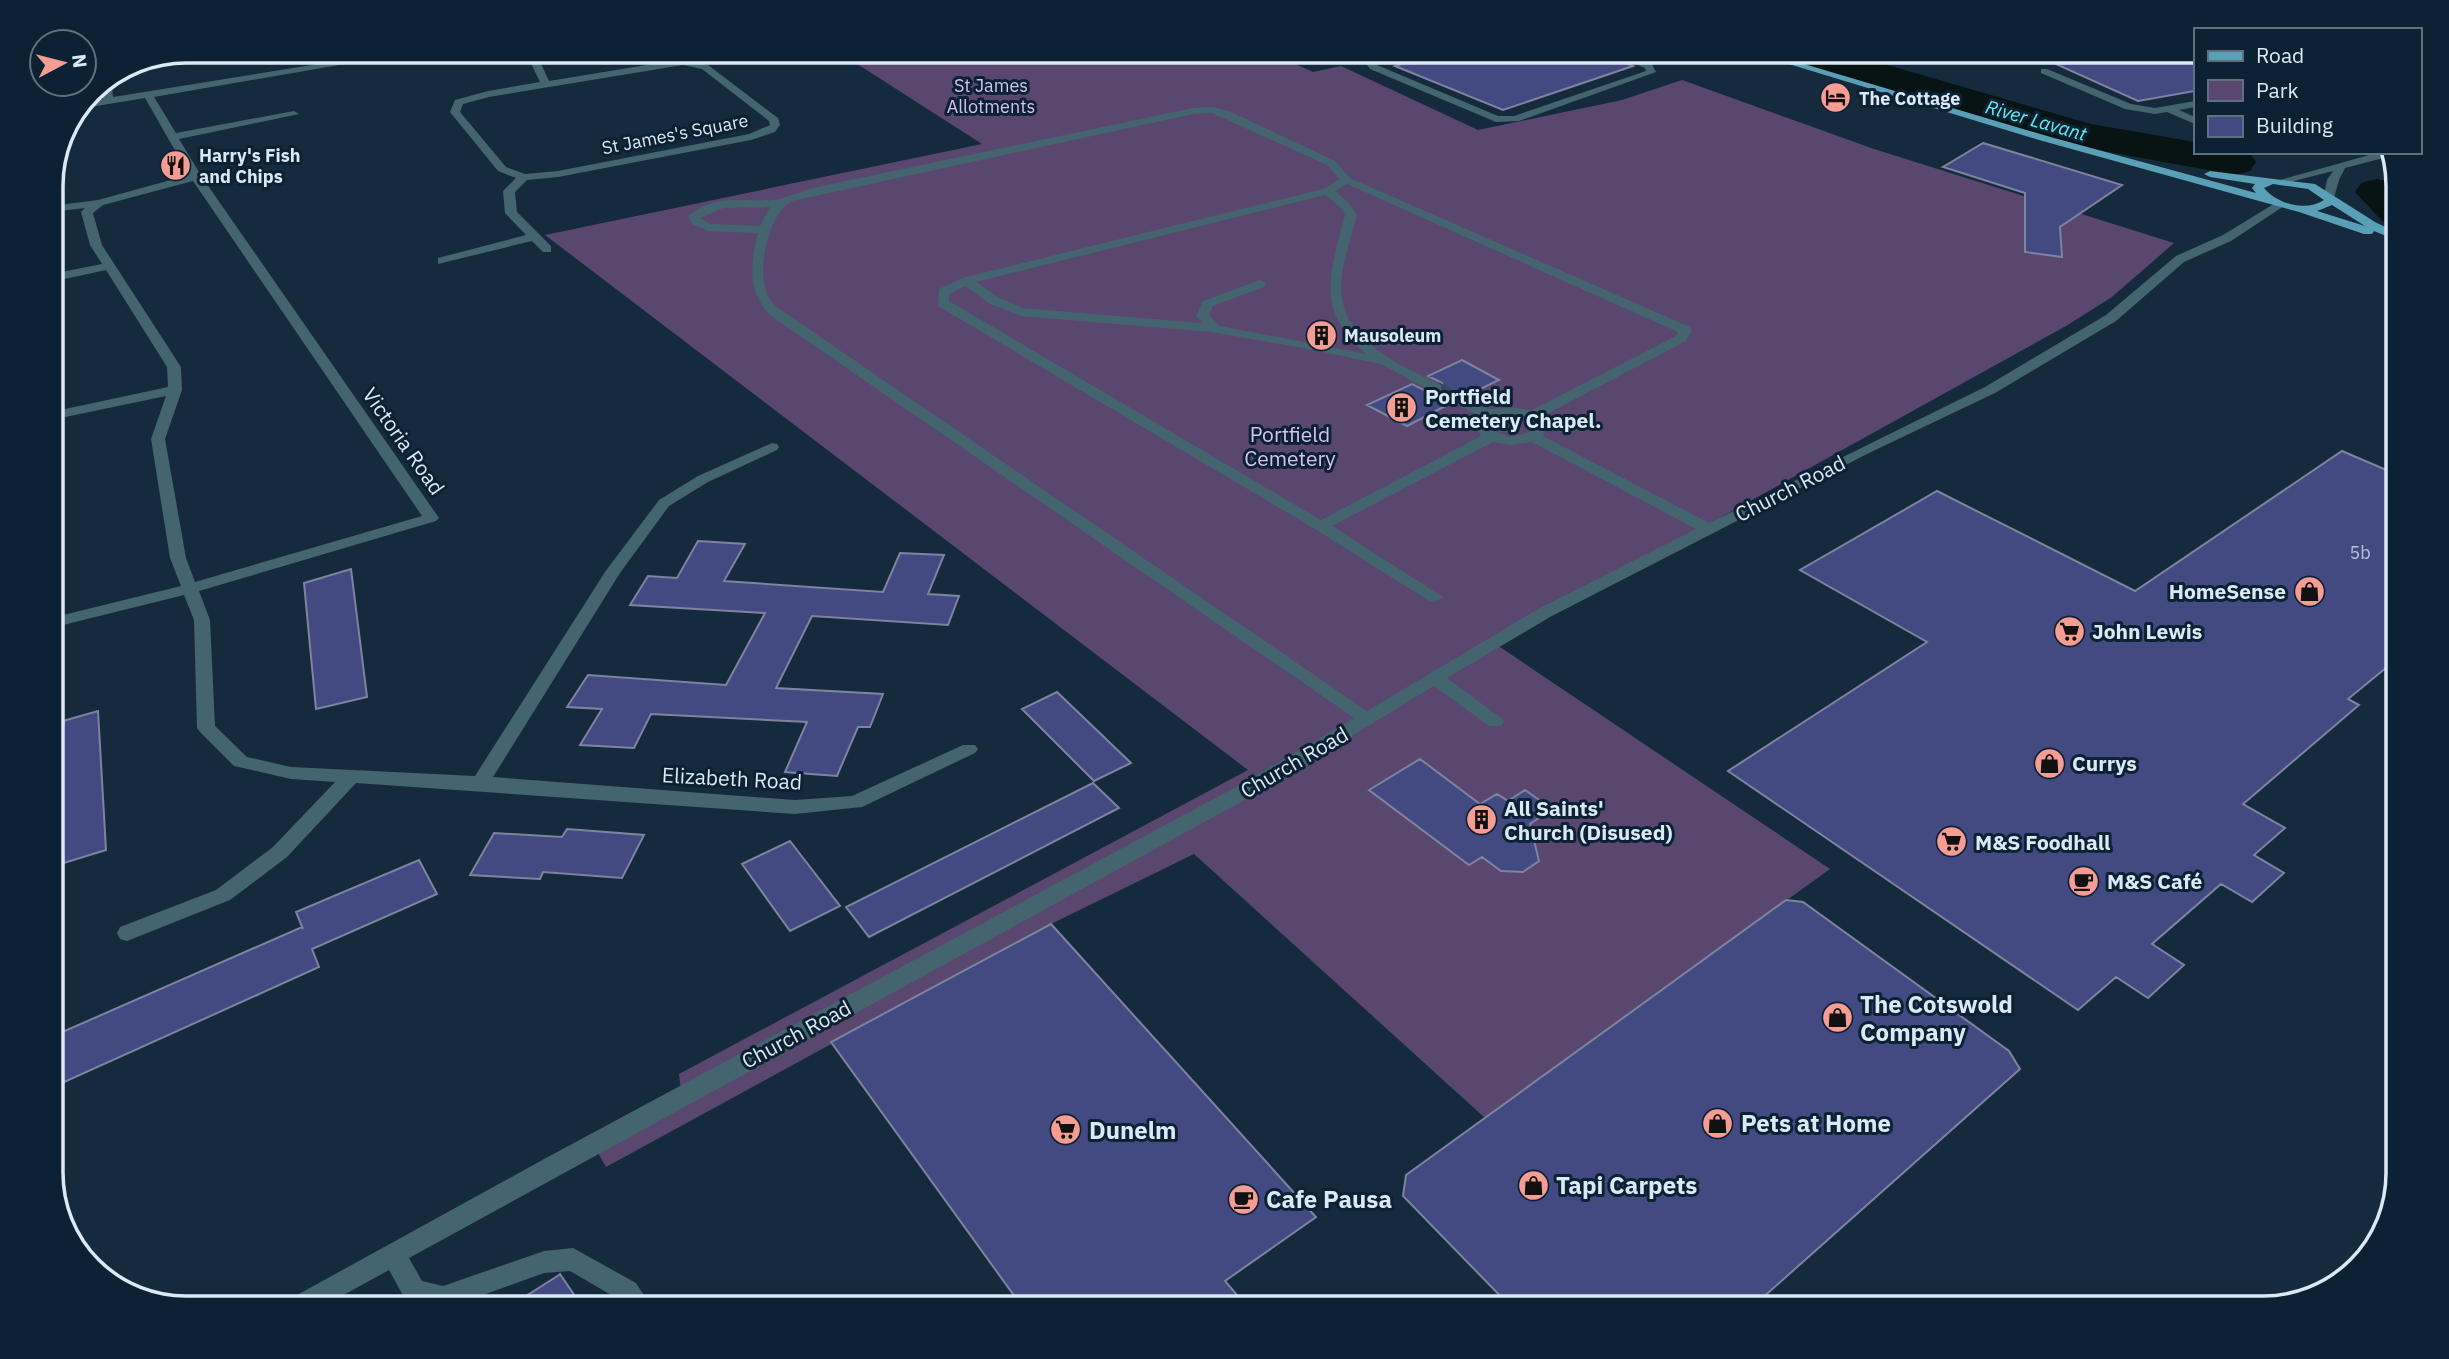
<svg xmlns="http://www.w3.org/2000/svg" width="2449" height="1359" font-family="'IBM Plex Sans',sans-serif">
	<rect width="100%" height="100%" fill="#162a3e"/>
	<path fill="#594770" d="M837,51H1266L1313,72L1341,66L1478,130L1622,100L1682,80L1874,149L2174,243L2112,297L2066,326L1494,643L1830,869L1485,1118L1194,854L1051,924L606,1167L593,1144L682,1100L679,1074L1248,770L545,235L982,144Z"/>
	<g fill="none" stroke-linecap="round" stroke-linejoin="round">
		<path stroke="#071413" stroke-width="6" d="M2385,193L2398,191"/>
		<path fill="#071413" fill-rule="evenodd" d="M1780,51H1839L2091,124L2195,142V152L2250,153L2256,162L2250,171L2235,175L2071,145L1786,59Z
			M2377,179L2398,183V225L2382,221L2355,192L2361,183Z"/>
	</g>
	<path fill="#434a81" stroke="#7d83a0" stroke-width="2" d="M1443,51H1602L1633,66L1503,110L1395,66Z
		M1624,51H1662L1663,56L1650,60Z
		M2142,51H2195V91L2138,101L2058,65Z
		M1983,143L2122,185L2060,227L2062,257L2025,252V193L1943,167Z
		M1462,360L1499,380L1466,396H1454L1453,402L1407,426L1367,405L1412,384L1430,393H1443L1442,383L1428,376Z
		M2342,451L2398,475V658L2348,699L2359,705L2243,804L2285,828L2254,855L2284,873L2252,902L2221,884L2152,944L2184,965L2148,998L2116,977L2078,1010L1728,771L1927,642L1800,570L1937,491L2135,591Z
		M698,541L745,544L724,581L883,592L900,553L944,555L928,594L959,596L948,625L812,616L776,688L883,694L870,727H858L837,776L785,772L807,722L651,714L634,748L580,745L602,709L567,707L588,675L726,685L765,613L630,605L648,576L677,578Z
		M351,569L367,697L316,709L304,583Z
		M1057,692L1131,763L1094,781L1022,709Z
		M98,711L106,850L51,867V729L64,725L63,721Z
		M1420,759L1480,804L1497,794L1508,801L1525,790L1552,809L1530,824L1539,861L1523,872L1501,871L1482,857L1469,865L1369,790Z
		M1093,783L1119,808L869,937L846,907Z
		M567,829L644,835L622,878L543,872L540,879L470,875L494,833L562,837Z
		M790,841L840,906L790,931L742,864Z
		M419,860L437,894L312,949L319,967L51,1088V1037L302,927L303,929L296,912Z
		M1786,900L1803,902L2009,1051L2020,1069L1751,1308H1512L1403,1196L1406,1175Z
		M1051,924L1316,1217L1225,1281L1248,1308H1023L831,1042Z
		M560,1274L583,1308H507L559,1275Z"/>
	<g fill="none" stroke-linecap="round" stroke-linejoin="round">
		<path stroke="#344659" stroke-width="13" stroke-dasharray="13 7" stroke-linecap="butt" d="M1436,388L1461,401"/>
		<path fill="#44646f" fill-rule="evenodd" d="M399,51H420L154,97L176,133L294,111L299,114L179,139L202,177L439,518L436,521L199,591L210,620L215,726L247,757L291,767L475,776L605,572L659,500L698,476L772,443L777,444L779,447L777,450L708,482L669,506L620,573L493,777L795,800L852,796L963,745H975L978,749L975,753L862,807L795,814L356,783L287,857L230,900L127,941L120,939L117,933L120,927L216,890L273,847L335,782L291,779L234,766L200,732L197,728L194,620L184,595L51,628V618L181,586L170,558L151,439L166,396L51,420V412L168,387L167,367L106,270L51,282V274L102,264L90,245L81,212L85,208L51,212V206L98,200L189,175L145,98L78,109L82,103L103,99V82L111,77L113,97ZM193,181L422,516L195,582L186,558L165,439L182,390L181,367L102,245L93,213L103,205Z
			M525,51H535L549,81L683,59L708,65L778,118L780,125L775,132L751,140L558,177L527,180L515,192L517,212L551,246V252H543L532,241L438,264V258L526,235L505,213L503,191L516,178L498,171L450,112L455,100L488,91L540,82ZM683,65L702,69L769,121L770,125L749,134L558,171L525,174L506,167L460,112L463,104L489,97Z
			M1398,51H1412L1377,65L1498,116H1514L1646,71L1645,68L1604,51H1617L1652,64L1656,72L1519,121L1496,122L1370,69L1365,62Z
			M2041,69H2047L2131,104L2155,108L2195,101V107L2179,110L2195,117V124L2167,112L2155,114L2125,109L2041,73Z
			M1212,107L1229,111L1335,161L1350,178L1690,327L1692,330L1686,341L1539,418L1546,425L1543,436L1709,523L1985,387L2106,315L2176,256L2223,235L2277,202L2287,204L2231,241L2184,262L2116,321L1995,393L1869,453L1550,617L1447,678L1501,718L1504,722L1501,726H1489L1434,686L1261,791L409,1258L422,1281L443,1286L544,1251L573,1248L636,1283L652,1308H624L618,1299L570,1271L544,1273L447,1308L405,1299L389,1270L320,1308H284L288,1300L546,1158L1247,781L1354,718L771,316C747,292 750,264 758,233L708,231L692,224L688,217C711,193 745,202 774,200C787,198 803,190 817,187L1193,108ZM1212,113L1327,165L1340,179L1323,189L962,278L939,289L938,306L1315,529L1429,601L1435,602L1443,597L1332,526L1493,442L1511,445L1532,442L1696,529L1538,609L1367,711L781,310C777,307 772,303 769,298C755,274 768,213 792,201L1193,114ZM1347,184L1678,332L1676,336L1530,411C1514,405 1505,409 1489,409C1477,408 1469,396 1456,398V404L1478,415L1473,422L1481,436L1321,520L949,301V294L965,286L990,304L1021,316L1211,332L1298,347L1381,364L1431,391H1441V385C1400,365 1343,342 1341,289C1341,264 1351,239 1357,215L1349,203L1335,191ZM1325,195L1340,207L1345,215C1330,274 1314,309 1366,354L1220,326L1209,315L1213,306L1264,287L1266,284L1260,280L1203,301L1196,316L1202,323L1023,308L1000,298L976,282ZM770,207L760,226L710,224L700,218L723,208ZM1504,414L1520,417L1532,426L1530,432L1511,437L1490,430L1487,422Z
			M2380,152H2390L2391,156L2345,168L2339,180L2333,201L2323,199L2327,180L2333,171L2282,184L2276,181Z"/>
		<path fill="#599fb5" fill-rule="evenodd" d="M1746,51H1760L2047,136L2256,193L2252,188L2255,184L2210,177L2204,174L2210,171L2315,184L2375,222L2398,233V241L2374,231L2372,234H2364L2299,212L2039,140ZM2273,184L2308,189L2324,200C2306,212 2277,204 2264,188ZM2332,205L2365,226L2317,211Z"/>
	</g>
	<defs>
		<symbol id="hotel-disc" viewBox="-11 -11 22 22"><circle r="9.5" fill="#f59c93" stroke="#0c2133"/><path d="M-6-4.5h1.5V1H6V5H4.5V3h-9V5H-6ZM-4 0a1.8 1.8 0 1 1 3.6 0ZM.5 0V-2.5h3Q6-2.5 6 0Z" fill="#111"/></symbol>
		<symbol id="restaurant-disc" viewBox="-11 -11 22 22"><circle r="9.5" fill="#f59c93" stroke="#0c2133"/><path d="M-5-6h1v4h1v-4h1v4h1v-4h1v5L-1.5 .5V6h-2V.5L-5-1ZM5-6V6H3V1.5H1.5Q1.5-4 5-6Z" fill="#111"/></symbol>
		<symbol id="building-disc" viewBox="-11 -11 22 22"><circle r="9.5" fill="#f59c93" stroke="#0c2133"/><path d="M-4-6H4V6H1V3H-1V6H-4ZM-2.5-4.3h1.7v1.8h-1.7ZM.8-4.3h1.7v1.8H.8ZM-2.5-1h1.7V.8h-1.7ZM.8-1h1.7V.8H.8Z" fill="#111"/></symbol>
		<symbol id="shop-disc" viewBox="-11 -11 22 22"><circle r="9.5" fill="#f59c93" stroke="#0c2133"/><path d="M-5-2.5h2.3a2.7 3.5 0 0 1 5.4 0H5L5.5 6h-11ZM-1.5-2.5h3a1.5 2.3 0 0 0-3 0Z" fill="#111"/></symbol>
		<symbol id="supermarket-disc" viewBox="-11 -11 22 22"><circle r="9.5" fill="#f59c93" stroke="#0c2133"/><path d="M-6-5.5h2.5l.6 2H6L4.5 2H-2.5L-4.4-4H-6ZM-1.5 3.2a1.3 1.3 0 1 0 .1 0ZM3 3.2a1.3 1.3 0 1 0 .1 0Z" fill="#111"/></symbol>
		<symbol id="cafe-disc" viewBox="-11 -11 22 22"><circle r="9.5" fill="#f59c93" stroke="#0c2133"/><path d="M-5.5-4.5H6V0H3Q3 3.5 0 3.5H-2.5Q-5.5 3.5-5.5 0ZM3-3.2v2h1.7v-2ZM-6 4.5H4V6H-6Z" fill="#111"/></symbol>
	</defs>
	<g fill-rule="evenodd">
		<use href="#hotel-disc" x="1818" y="80" width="35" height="35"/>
		<use href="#restaurant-disc" x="158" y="148" width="35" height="35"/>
		<use href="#building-disc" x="1304" y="318" width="35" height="35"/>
		<use href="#building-disc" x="1384" y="390" width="35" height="35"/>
		<use href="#shop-disc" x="2292" y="574" width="35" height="35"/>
		<use href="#supermarket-disc" x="2052" y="614" width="35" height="35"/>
		<use href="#shop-disc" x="2032" y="746" width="35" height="35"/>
		<use href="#building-disc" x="1464" y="802" width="35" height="35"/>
		<use href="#supermarket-disc" x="1934" y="824" width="35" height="35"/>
		<use href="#cafe-disc" x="2066" y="864" width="35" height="35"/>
		<use href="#shop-disc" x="1820" y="1000" width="35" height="35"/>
		<use href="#shop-disc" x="1700" y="1106" width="35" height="35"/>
		<use href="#supermarket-disc" x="1048" y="1112" width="35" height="35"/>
		<use href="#shop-disc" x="1516" y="1168" width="35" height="35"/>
		<use href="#cafe-disc" x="1226" y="1182" width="35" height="35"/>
	</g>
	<g text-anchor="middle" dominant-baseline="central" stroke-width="6" stroke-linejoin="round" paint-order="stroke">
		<g font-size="18" fill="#d5c1f3" stroke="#0c2133">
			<text x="991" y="85">St James<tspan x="991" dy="21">Allotments</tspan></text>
		</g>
		<g font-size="18" font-weight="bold" fill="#dbe8f5" stroke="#0c2133" text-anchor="start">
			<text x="1859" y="98">The Cottage</text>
			<text x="199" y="155">Harry's Fish<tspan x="199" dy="21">and Chips</tspan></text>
			<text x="1344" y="335">Mausoleum</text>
		</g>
		<g font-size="18" fill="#dbe8f5" stroke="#0c2133">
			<text transform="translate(675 134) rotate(-11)">St James's Square</text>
		</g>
		<g font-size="18" fill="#b5c0d8">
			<text x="2360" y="552">5b</text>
		</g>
		<g font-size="19" font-style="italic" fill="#60edea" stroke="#0c2133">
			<text transform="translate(2036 120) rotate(16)">River Lavant</text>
		</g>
		<g font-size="21" font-weight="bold" fill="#dbe8f5" stroke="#0c2133" text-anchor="start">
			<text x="1425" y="396">Portfield<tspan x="1425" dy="24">Cemetery Chapel.</tspan></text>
			<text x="2286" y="591" text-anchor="end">HomeSense</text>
			<text x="2092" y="631">John Lewis</text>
			<text x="2072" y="763">Currys</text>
			<text x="1504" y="808">All Saints'<tspan x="1504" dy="24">Church (Disused)</tspan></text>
			<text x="1975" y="842">M&amp;S Foodhall</text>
			<text x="2107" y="881">M&amp;S Café</text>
		</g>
		<g font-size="21" fill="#d5c1f3" stroke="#0c2133">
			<text x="1290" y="434">Portfield<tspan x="1290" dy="24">Cemetery</tspan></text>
		</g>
		<g font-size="21" fill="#dbe8f5" stroke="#0c2133">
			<text transform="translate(404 441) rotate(55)">Victoria Road</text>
			<text transform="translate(1790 488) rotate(-27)">Church Road</text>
			<text transform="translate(1294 762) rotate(-30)">Church Road</text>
			<text transform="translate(732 778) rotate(3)">Elizabeth Road</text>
			<text transform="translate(796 1034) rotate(-28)">Church Road</text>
		</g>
		<g font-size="24" font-weight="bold" fill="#dbe8f5" stroke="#0c2133" text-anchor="start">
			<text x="1860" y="1004">The Cotswold<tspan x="1860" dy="28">Company</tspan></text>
			<text x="1741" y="1123">Pets at Home</text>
			<text x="1089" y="1130">Dunelm</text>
			<text x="1556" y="1185">Tapi Carpets</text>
			<text x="1266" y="1199">Cafe Pausa</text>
		</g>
	</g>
	<path d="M0 0H2449V1359H0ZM186 63H2263A123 123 0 0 1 2386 186V1173A123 123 0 0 1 2263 1296H186A123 123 0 0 1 63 1173V186A123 123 0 0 1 186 63Z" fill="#0c2133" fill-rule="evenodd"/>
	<path fill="none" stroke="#dbe8f5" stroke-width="3.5" d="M186 63H2263A123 123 0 0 1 2386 186V1173A123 123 0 0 1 2263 1296H186A123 123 0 0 1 63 1173V186A123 123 0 0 1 186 63Z"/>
	<rect x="2194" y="28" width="228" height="126" fill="#0c2133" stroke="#5f7181" stroke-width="2"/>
	<rect x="2208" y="51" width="35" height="10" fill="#599fb5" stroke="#5f7181" stroke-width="2"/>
	<text x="2256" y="63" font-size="21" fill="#dbe8f5">Road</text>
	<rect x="2208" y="80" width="35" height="21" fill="#594770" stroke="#5f7181" stroke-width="2"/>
	<text x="2256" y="98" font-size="21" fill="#dbe8f5">Park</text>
	<rect x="2208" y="116" width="35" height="21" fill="#434a81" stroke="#5f7181" stroke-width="2"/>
	<text x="2256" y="133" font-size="21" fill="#dbe8f5">Building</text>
	<g transform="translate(63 63) rotate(83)"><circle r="33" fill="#0c2133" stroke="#5f7181" stroke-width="2"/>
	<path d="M0-5L12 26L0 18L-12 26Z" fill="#f59c93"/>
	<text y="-10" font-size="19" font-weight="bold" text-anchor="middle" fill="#dbe8f5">N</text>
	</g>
</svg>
